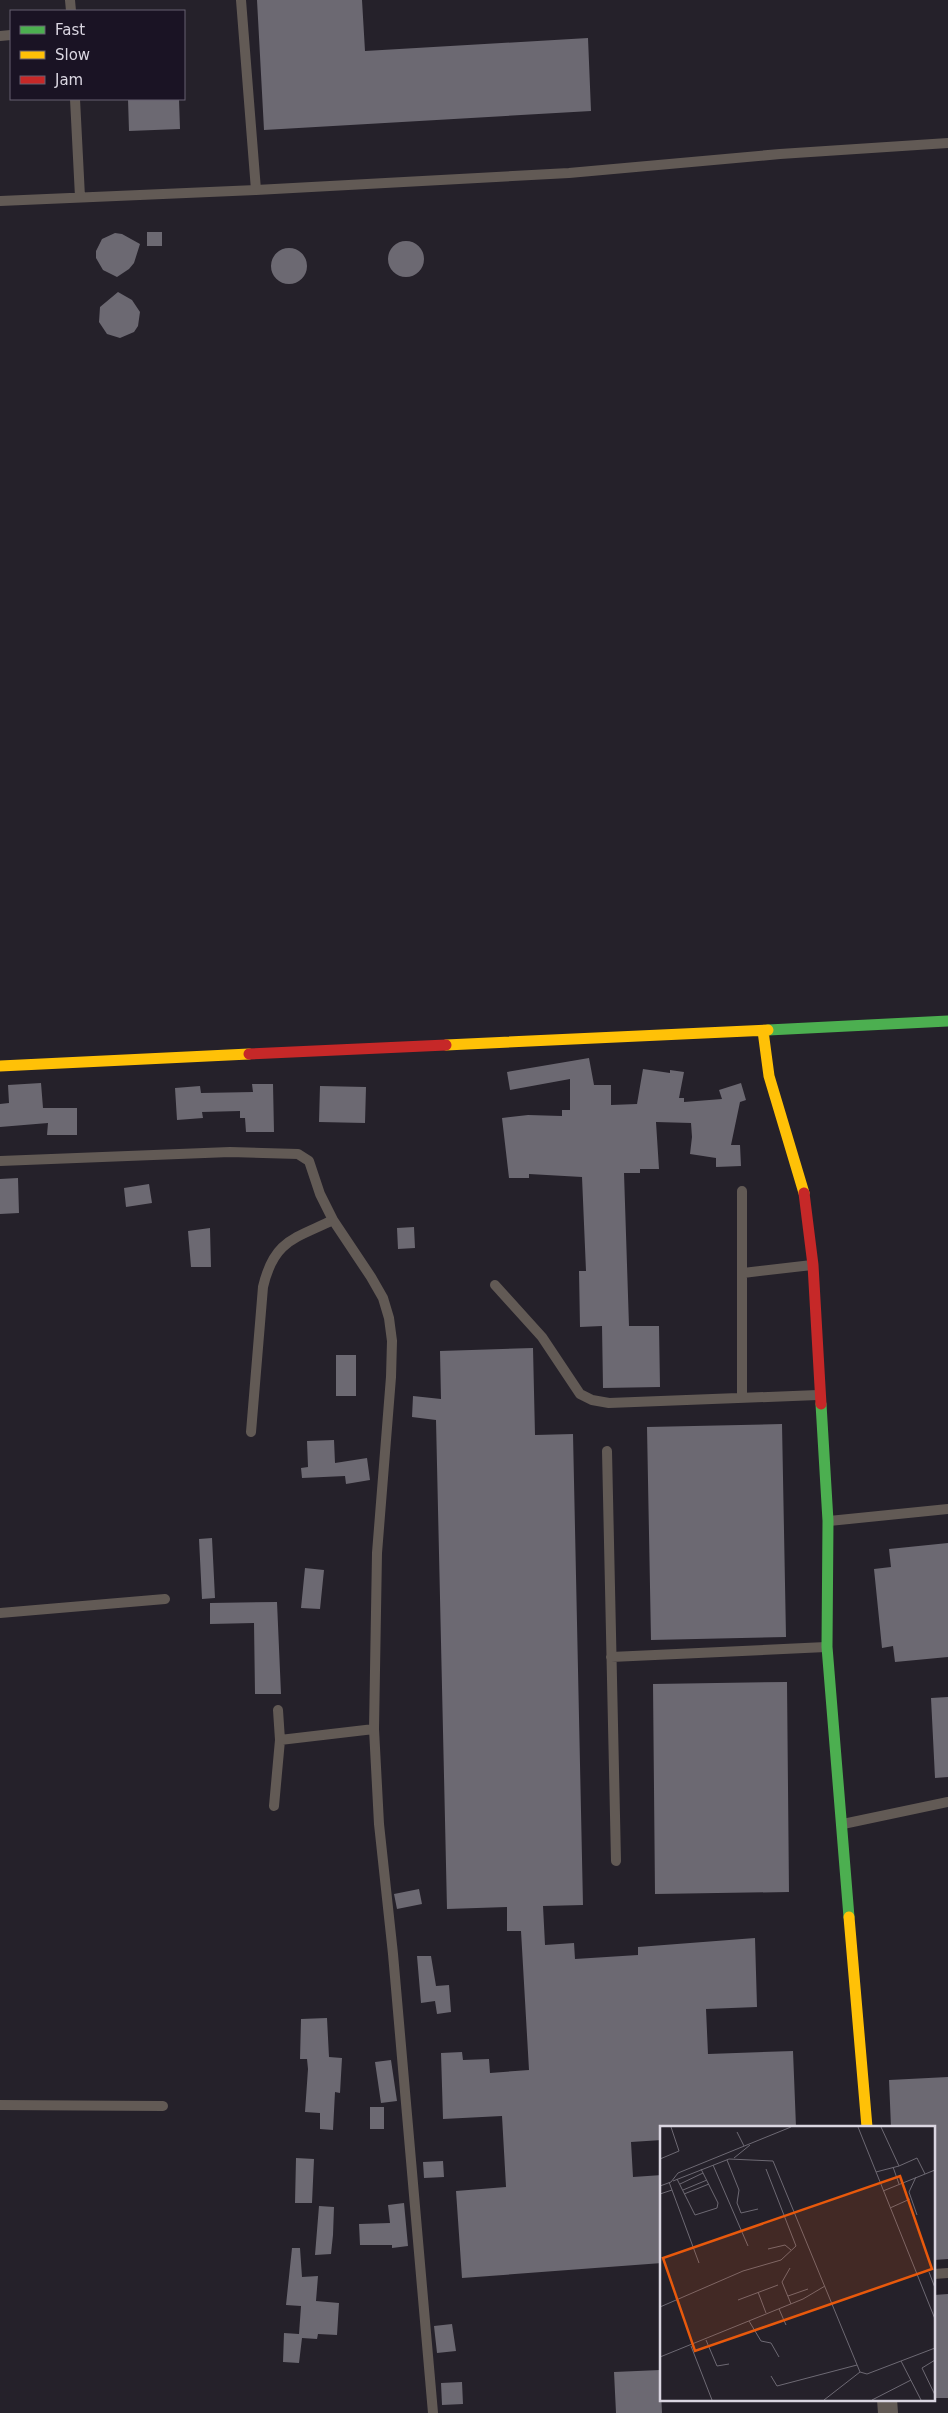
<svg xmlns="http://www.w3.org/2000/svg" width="948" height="2413" font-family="'DejaVu Sans',sans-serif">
	<rect width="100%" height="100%" fill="#25212a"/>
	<path fill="#6c6972" d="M257,0H362L365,51L588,38L591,111L264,130Z
		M128,99H179L180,129L129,131Z
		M147,232H162V246H147Z
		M115,233L122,234L140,244L134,263L129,269L117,277L103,270L96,258V251L102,239Z
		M388 259a18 18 0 1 1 36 0a18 18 0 1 1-36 0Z
		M271 266a18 18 0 1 1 36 0a18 18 0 1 1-36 0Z
		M118,292L132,300L140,312L138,326L134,332L120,338L107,334L99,322L100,307Z
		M589,1058L594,1085H611V1105L637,1104L643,1069L670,1073V1070L684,1072L679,1098H684V1102L722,1099L719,1090L741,1083L746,1100L740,1102L731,1145H740L741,1166L716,1167V1158L690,1154L692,1137L691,1123L656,1122L659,1169H640V1173H624L629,1326H659L660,1387L603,1388L602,1326L580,1327L579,1271H586L582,1177L529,1174V1178H509L502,1118L528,1115L562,1116V1110H570V1079L510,1090L507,1072Z
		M41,1083L43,1108H77V1135H47L48,1123L0,1127V1104L9,1103L8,1085Z
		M252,1084H273L274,1132H246L245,1118H240V1111L202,1112L203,1118L177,1120L175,1088L200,1086L201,1093L253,1092Z
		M320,1086L366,1087L365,1123L319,1122Z
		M18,1178L19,1213L0,1214V1179Z
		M149,1184L152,1203L126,1207L124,1188Z
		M414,1227L415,1248L398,1249L397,1228Z
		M210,1228L211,1267H191L188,1231Z
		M533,1348L535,1435L573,1434L583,1905L543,1906L545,1945L574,1943L575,1959L638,1955V1947L755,1938L757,2007L706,2009L708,2054L793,2051L796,2127H662V2140L631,2142L633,2177L662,2175V2263L462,2278L456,2191L506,2187L502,2116L443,2119L441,2053L462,2052L463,2060L489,2059L490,2073L529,2070L521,1931H507V1907L447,1909L436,1420L412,1417L413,1396L441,1399L440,1351Z
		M336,1355H356V1396H336Z
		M782,1424L786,1637L651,1640L647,1427Z
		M334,1440L335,1463L367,1458L370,1480L346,1484L345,1476L302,1478L301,1468L308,1467L307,1441Z
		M212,1538L215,1598L202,1599L199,1539Z
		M948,1543V1657L895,1662L893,1646L882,1648L874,1569L891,1567L889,1549Z
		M305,1568L324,1570L320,1609L301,1608Z
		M277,1602L281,1694H255L254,1623L210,1624V1603Z
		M787,1682L789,1892L655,1894L653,1684Z
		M948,1697V1777L935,1778L931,1698Z
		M419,1889L422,1904L397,1909L394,1894Z
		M417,1956H431L436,1986L449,1985L451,2012L437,2014L435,2001L421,2003Z
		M327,2018L329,2057L342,2058L340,2093L335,2092L333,2130L320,2129V2113L305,2112L308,2069L307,2059H300L301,2019Z
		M391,2060L397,2101L381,2103L375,2062Z
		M948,2077V2259L934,2260V2127H891L889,2080Z
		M370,2107H384V2129H370Z
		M296,2158L314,2159L312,2203H295Z
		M443,2161L444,2177L424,2178L423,2162Z
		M404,2203L408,2246L392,2248V2245H360L359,2224L390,2223L388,2205Z
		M319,2206L334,2207L333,2235L331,2254L315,2255Z
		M292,2248H300L302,2277L318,2276L316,2301L339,2303L337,2335L318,2334L317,2339L302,2338L299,2363L283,2362L284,2333L299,2334L301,2306L286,2305Z
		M948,2294V2398H934V2295Z
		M452,2324L456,2351L437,2353L434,2326Z
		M660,2370L662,2413H616L614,2372Z
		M462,2382L463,2404L442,2405L441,2383Z"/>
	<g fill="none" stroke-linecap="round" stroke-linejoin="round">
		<path stroke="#625a55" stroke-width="10" d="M70,0L71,11
			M241,0L256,190
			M0,36L11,35
			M75,99L80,197
			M0,201L256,190L569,173L780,154L948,143
			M0,1161L230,1152L298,1154L309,1161L320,1194L333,1220L371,1277L383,1298L389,1318L392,1341L391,1377L377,1553L374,1729L379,1824L393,1954L433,2413
			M743,1273L812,1265
			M495,1285L542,1337L580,1394L592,1400L609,1403L818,1395
			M742,1398V1191
			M251,1432L263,1287C274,1240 294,1239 333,1220
			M607,1451L616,1861
			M829,1521L948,1509
			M0,1613L165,1599
			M611,1657L826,1647
			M280,1740L374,1729
			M274,1806L280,1740L278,1710
			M843,1824L948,1802
			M0,2105L163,2106
			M934,2274L948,2273"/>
		<path stroke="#625a55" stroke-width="20" d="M887,2399L888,2413"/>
		<path stroke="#4caf50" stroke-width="11" d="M768,1030L948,1021
			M821,1404L828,1521L827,1647L849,1917"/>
		<path stroke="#ffc107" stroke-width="11" d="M763,1031L769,1076L804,1193
			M446,1045L768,1030
			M0,1066L249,1054
			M849,1917L867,2127"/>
		<path stroke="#c62828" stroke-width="11" d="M249,1054L446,1045
			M804,1193L813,1265L821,1404"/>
	</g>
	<g transform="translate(660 2126)">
		<rect width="275" height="275" fill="#25212a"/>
		<path fill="none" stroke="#6d6973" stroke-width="1" d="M198,1L275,193M221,1L239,40L257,32L265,48M77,6L84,20M74,32L90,19M0,33L19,25L11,1M67,34L79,64L77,77L81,87L98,83M53,39L88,120M233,41L239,58M216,46L239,40M256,51L249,66L257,89M17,53L35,89L57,82L58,77L41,43M13,55L69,33L113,35L200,246L207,248L275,222M20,58L43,47M0,60L11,56L18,47L131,1M12,64L39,137M23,64L47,54M223,65L275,44M0,68L12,64L9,56M24,68L49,58M230,82L250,73M108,123L125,119L131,124M130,142L122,156L131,178M269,146L275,162M98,166L106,187M128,170L148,163M78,174L118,159M0,181L83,145L121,134L136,120L106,43M119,183L126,199M89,195L101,215L111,217L119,231M46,214L57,240L69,238M31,220L52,274M0,231L143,173L165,160M275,234L262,242L275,269M241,235L261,274M111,250L117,260L197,239M164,274L200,246M212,274L251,254"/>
		<path fill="#e8590c" fill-opacity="0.15" stroke="#e8590c" stroke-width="2.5" d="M240,50L272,143L35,225L3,132Z"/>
		<rect width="275" height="275" fill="none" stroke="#dad6e1" stroke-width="2.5"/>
	</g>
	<rect x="10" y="10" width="175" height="90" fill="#1a1324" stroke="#676170"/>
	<rect x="20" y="26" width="25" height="8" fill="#4caf50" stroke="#676170"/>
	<text x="55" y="35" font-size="15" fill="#dad6e1">Fast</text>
	<rect x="20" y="51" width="25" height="8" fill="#ffc107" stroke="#676170"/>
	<text x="55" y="60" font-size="15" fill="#dad6e1">Slow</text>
	<rect x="20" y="76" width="25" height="8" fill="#c62828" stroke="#676170"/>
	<text x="55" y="85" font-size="15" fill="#dad6e1">Jam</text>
</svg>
